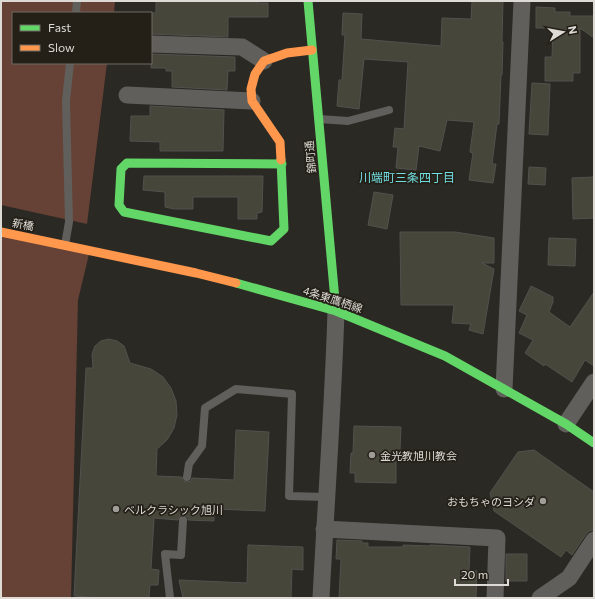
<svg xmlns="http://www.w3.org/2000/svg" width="595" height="599" font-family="Commissioner,'Noto Sans JP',sans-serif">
	<rect width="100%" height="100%" fill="#2b2924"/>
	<path fill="#664135" d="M1,1H115L114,13H13V63H107L87,224L1,205Z
		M1,234L90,250L78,300L71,598H1Z"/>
	<path fill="#46463b" stroke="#52514d" d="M156,1H257V3H268V17H228V37L151,34V13H156Z
		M472,1H503L502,42H503L502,75H501L499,124H497L492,164H496L493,183L469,180L473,153L470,152L474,122L447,120L440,151L419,146L416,170L396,168L398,147H393L395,128L404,129L408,62L364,59L359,109L337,106L339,80H342L345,35H342L343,13L362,14L361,39L441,46L442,18L471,19Z
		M536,7L555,8V12H570V16H594V38L580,28V73H573V81H545V57H552L553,28H536Z
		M151,54L235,57V71H228L227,90L172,87V71H166V68H151Z
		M532,83L550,84L548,135L529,134Z
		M150,106L224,110L223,151H160V142L130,141L131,116H150Z
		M529,167L546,168L545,185L528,184Z
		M144,176H263L262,212L257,213V219H238V197H193V209H174L165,207V192L143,190Z
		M594,177V218L573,219L572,178Z
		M374,192L393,195L387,229L368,225Z
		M400,232H455L494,238V263H482L494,269L483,334L469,330L471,324L452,323L454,305H401Z
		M549,238L576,239L575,266L548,265Z
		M531,286L553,297V302L549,312L570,327L594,292V366L585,360L572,382L545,364L544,366L525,353L533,340L519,333L527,315L519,311Z
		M109,339L117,341L124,346L130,363L151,369L163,377L171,388L176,401L177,415L174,428L167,440L157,449L156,476L182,477L183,481L187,482L191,481L192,478L234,480L236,430L269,432L265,511L214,509V521L188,520V517L184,515H180L178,520L154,518L151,569L159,570L158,585H150L149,598H103L74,596L86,368H93L92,354L95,346L101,341Z
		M354,426L401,427L400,450H396V483L355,482V473H350L351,453H353Z
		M534,450L594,492V530L589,531L586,534L572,555L566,550L561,557L494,511L490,493L518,452Z
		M337,540L362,541V543H368V547H403V545L430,546V545L470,547L469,571H477L476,598H339L341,559H336Z
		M248,545L303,547V570L292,569L291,598H183L179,580L247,583Z
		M506,554H527V581H506Z"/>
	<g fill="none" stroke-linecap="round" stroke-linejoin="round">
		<path stroke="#615f5b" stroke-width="8" d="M76,13L77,1
			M319,119L348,121L389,110
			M65,245L69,222L66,101L70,63
			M187,477L189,464L202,446L205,408L236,389L292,394L289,496L326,497
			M170,598L165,554L181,555L183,520"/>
		<path stroke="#615f5b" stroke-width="17" d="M151,44L242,47L264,61
			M127,95L252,101
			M504,389L522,1
			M566,424L594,382
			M324,529L497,538L495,598
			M321,598C326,502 333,407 336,311
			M540,598L569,578L594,540"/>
		<path stroke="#63d668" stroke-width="9" d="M308,1L336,311
			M281,160L284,229L271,241L124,212L119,205L121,169L127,163L282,164
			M236,283L336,311L445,356L566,424L594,443"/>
		<path stroke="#ff974d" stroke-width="9" d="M281,160L280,142L252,101L251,89L255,74L264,61L287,53L312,50
			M1,232L196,273L236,283"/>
	</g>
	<g fill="#9f9d98" stroke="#242018" stroke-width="1.5">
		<circle cx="372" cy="455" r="4"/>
		<circle cx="543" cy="501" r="4"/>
		<circle cx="116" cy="509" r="4"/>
	</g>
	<g text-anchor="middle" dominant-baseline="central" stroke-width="3.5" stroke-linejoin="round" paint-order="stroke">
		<g font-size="11" fill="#dedbd6" stroke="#242018">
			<text transform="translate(310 157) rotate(-95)">錦町通</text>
			<text transform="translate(23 224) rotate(10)">新橋</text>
			<text transform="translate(333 299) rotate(18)">4条東鷹栖線</text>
		</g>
		<g font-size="11" fill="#dedbd6" stroke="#242018" text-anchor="start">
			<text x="380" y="455">金光教旭川教会</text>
			<text x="535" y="501" text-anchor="end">おもちゃのヨシダ</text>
			<text x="124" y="509">ベルクラシック旭川</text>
		</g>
		<g font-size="12" fill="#71dee2" stroke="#242018">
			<text x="407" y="177">川端町三条四丁目</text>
		</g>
	</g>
	<rect width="595" height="599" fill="none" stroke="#dedbd6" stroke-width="4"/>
	<rect x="12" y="12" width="140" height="52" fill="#242018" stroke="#6e6b64"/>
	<rect x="20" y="25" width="20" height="6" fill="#63d668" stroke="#6e6b64"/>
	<text x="48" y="32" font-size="12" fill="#dedbd6">Fast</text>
	<rect x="20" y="45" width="20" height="6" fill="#ff974d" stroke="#6e6b64"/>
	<text x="48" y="52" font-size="12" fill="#dedbd6">Slow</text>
	<g transform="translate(563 32) rotate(79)" stroke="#242018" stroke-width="3" paint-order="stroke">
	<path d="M0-3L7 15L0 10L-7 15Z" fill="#dedbd6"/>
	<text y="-6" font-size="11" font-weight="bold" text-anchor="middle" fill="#dedbd6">N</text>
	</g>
	<path d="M455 579v6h53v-6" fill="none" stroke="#dedbd6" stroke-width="2"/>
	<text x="461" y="579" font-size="12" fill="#dedbd6" stroke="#242018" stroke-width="3" paint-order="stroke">20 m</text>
</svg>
